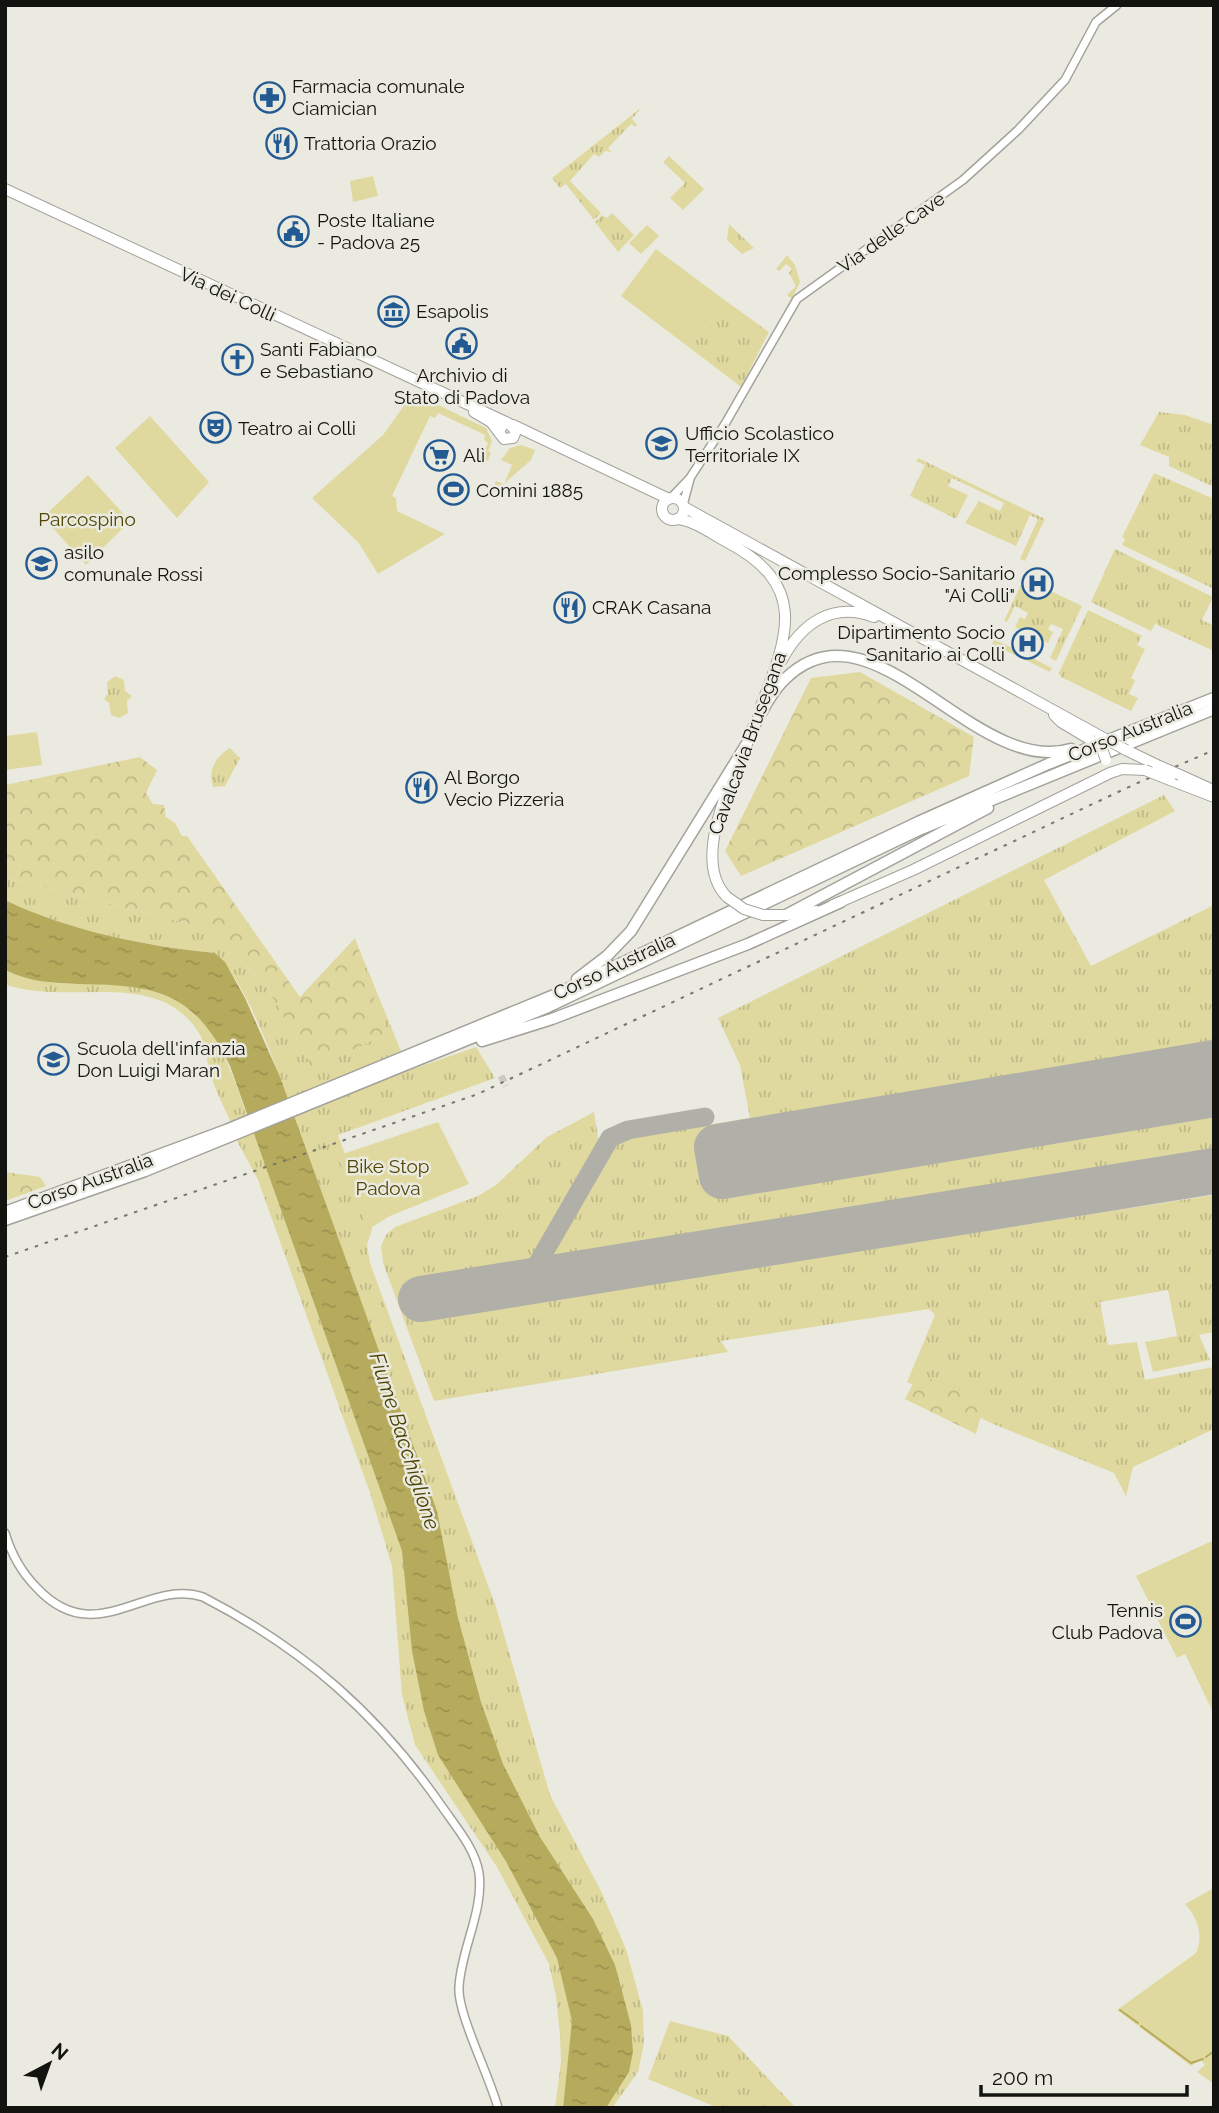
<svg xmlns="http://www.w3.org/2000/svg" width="1219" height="2113" font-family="Raleway,sans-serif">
	<defs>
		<pattern id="grass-tufts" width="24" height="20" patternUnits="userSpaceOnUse" patternTransform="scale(1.75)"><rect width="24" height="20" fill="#e0d99f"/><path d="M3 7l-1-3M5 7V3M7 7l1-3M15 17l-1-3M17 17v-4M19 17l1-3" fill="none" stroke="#bfb988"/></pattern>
		<pattern id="forest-crowns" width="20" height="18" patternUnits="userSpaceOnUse" patternTransform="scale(1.75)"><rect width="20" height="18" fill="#e0d99f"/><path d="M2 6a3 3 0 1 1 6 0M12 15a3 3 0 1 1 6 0" fill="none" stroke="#bfb988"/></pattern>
		<pattern id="water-ripples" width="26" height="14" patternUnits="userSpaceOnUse" patternTransform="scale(1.75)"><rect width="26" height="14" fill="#b6ab5c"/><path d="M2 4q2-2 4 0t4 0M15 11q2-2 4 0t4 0" fill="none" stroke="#9c924f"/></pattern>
	</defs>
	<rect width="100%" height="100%" fill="#ebeae1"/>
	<path fill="url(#grass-tufts)" d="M642,107L632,119L637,125L635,127L631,124L608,148L611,152L605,151L599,157L594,154L570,181L601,213L594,220L566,184L560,188L552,178Z
		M669,156L704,189L683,210L670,198L685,183L663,162Z
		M612,213L634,235L618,252L595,222L602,215L607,218Z
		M729,224L754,248L742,254L727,240Z
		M787,255L795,265L800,282L792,299L787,295L796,286L789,273L792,269L786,264L779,271L776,269Z
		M726,301L769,332L741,387L690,348Z
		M1159,412L1185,415L1214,425V487L1169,466V457L1140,445Z
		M918,458L1045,519L1025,561L1020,559L1038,519L1030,515L1016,546L965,523L979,501L1000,511L1004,503L952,478L948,486L968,495L956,519L910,496L925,465L916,461Z
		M1154,473L1214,499V589L1122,545L1125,539L1122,537Z
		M1115,549L1213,597L1202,620L1214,626V651L1155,624L1151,631L1091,602Z
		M1024,578L1082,606L1056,661L1050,658L1063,629L1051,624L1048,629L1053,632L1048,643L1038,638L1040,633L1027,627L1023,631L1015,627L1020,617L1025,619L1028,613L1015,606L1007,622L1004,621Z
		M1088,610L1142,636L1137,645L1145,649L1131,678L1135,680L1129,694L1138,698L1131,711L1061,677L1059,673Z
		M994,639L1052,668L1050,672L992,644Z
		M115,676L124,680L125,691L132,696L127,701L128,713L119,718L111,715L109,703L104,699L108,693L107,682Z
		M230,748L240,758L225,786L213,787C207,771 216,756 230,748Z
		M1164,795L1175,811L1044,880L1091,966L1214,905V1063L717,1147L722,1176L1214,1094V1148L410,1280L418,1320L1214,1195V1332L1199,1335L1210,1360L1153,1372L1145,1342L1177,1336L1168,1290L1100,1302L1108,1345L1137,1342L1145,1380L1213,1367L1214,1429L1133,1467L1126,1496L1114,1473L991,1423L907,1382L935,1315L929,1309L721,1341L728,1352L434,1401L383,1263L381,1246L386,1235L395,1227L478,1196L496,1185L547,1137L594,1112L599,1143L750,1118L740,1065L718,1018Z
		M5,877L201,927L264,982L313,1068L386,1034L355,939L401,1051L287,1099C274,1059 245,981 215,953C144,946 70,931 5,900Z
		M5,970C33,984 63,984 94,984C198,985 217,1026 247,1116L231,1123C224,1106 213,1087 209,1068C206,1056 206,1045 199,1033C156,965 68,1008 5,984Z
		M476,1047L495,1078L338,1135L372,1229L367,1245L370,1263L496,1607L550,1795L601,1891L626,1949L643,2011L644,2044L638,2072L612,2108H555L561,2061L560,2036L556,1996L549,1964L497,1867L415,1745L402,1695L392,1566L370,1493L258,1180L236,1139L393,1076Z
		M670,2021L728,2036L796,2108H718L648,2079Z"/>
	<path fill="url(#forest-crowns)" d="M860,672L974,737L969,776L741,876L725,851L811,678Z
		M140,757L157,770L146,793L153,804L164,805L166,817L175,823L182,836H187L300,997L355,938L386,1034L313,1069L264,982L201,927L5,877V785Z
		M5,1172L40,1177L46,1186L5,1201Z
		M918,1374L985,1400L976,1434L905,1399Z"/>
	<path fill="#e0d99f" d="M373,176L378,196L353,202L350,181Z
		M647,225L659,236L641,254L629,243Z
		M656,249L726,301L690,348L621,296Z
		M413,393L486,428L492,441L488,451L491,452L488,461L481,458L488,443L484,440L485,435L438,413L435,418L430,416L392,496L396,498L397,511L445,534L378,574L358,542L312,498L383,435Z
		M150,416L209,482L177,518L115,448Z
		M521,445L535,450L531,460L488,498L496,481L504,484L512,465L501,460L510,448Z
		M88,475L130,521L86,565L43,517Z
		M37,732L42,765L5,770V736Z
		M438,1122L469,1184L390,1216L369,1229L337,1156Z
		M1214,1540V1714L1185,1654L1177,1658L1136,1576Z
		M1214,1888V2084L1197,2072L1205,2065L1201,2060L1191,2066L1117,2010L1196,1953C1204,1935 1197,1917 1185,1904Z"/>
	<path fill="url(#water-ripples)" d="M5,900C70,931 144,946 215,953L225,962L245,998L280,1077L437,1511L458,1618L481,1702L503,1764L540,1837L593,1919L615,1965L631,2025L633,2052L629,2072L606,2108H563L572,2021L557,1958L507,1863L438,1755L424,1711L412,1651L402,1551L230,1066C194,991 156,985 78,984C52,983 29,982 5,970Z"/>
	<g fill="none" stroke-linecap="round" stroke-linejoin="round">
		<path stroke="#b6ab5c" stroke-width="2" d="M1120,2010L1138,2023
			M1141,2026L1191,2063L1203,2059
			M1206,2057L1214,2051"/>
		<path stroke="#b1b0a8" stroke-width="19" d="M548,1278L537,1274L539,1261L610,1138L628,1130L705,1117"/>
		<path stroke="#b1b0a8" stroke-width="46" d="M1214,1063L717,1147L722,1176L1214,1094
			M421,1299L1214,1171"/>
		<path stroke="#cbcac2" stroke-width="7" stroke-dasharray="7 3.5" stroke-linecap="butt" d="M501,1076L506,1086"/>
		<defs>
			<path id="minor" d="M670,499L690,478L725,424L797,299L963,180L1018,130L1065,80L1096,22L1117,5
				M683,505L690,479
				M5,1533C11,1553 22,1573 37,1588C96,1651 146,1578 203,1597C304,1649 379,1715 443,1808C457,1828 475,1849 479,1873C484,1911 461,1949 459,1987C457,2013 490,2077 498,2108"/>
			<path id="major" d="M5,189L508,423
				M474,412L491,422L504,439L513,438L516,431L508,423L503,424L499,432
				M513,425L669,499
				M662 509a11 11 0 1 1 22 0a11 11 0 1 1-22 0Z
				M684,507L1100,736
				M678,519C695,521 712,534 727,542C808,585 789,633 761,706
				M782,660C801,624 832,601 874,617
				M1054,715L1061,722L1091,740
				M1126,750L1157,765
				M1180,775L1213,790
				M1170,780L1214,797
				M727,897C688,858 737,770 754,727
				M833,905L913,870L1110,773L1122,769L1145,770
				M763,915H786L816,911"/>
			<path id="highway" d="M751,732C761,714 770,693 786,678C873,594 975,778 1071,749
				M786,915L988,808
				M577,979L607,956L631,931L746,745
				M482,1041L552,1019L748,944L841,902
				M5,1212L226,1130L554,995L918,822L1048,764L1214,698
				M5,1220L145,1171L548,1007L921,829L1214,709"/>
		</defs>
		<use href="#minor" stroke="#a3a29a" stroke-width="10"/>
		<use href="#major" stroke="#a3a29a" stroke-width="12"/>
		<use href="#highway" stroke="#a3a29a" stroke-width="13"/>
		<use href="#minor" stroke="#fff" stroke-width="7"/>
		<use href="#major" stroke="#fff" stroke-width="10"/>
		<use href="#highway" stroke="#fff" stroke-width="10"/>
		<path stroke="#777670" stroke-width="2" stroke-dasharray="3.5 7" stroke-linecap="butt" d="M5,1257L478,1094L1133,785L1214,750"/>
		<defs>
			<path id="major-bridge" d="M1100,736L1126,750
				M1091,740L1102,749L1106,760
				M1157,765L1180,775
				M1145,770L1170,780
				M727,897L744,909L763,915"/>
		</defs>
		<use href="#major-bridge" stroke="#a3a29a" stroke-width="12" stroke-linecap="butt"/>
		<use href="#major-bridge" stroke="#fff" stroke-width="10"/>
	</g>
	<defs>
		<symbol id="pharmacy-ring" viewBox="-11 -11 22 22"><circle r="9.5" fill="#ebeae1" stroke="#235a92" stroke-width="1.5"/><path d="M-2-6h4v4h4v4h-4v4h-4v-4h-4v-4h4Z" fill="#235a92"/></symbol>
		<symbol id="restaurant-ring" viewBox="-11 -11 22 22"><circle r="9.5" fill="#ebeae1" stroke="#235a92" stroke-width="1.5"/><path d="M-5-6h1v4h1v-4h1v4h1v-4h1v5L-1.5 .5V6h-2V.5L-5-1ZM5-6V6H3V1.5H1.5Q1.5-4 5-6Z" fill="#235a92"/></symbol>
		<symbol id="civic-ring" viewBox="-11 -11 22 22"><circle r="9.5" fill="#ebeae1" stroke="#235a92" stroke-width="1.5"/><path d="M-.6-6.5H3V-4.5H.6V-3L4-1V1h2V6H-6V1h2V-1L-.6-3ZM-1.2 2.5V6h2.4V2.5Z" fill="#235a92"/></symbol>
		<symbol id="museum-ring" viewBox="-11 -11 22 22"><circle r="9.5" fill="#ebeae1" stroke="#235a92" stroke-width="1.5"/><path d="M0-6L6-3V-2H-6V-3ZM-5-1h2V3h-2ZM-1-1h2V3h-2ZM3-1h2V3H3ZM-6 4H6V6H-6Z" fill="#235a92"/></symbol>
		<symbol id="church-ring" viewBox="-11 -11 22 22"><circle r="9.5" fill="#ebeae1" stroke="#235a92" stroke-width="1.5"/><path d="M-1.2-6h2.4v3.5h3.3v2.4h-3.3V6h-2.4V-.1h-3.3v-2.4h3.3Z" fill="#235a92"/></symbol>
		<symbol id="theatre-ring" viewBox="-11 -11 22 22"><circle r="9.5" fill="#ebeae1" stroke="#235a92" stroke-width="1.5"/><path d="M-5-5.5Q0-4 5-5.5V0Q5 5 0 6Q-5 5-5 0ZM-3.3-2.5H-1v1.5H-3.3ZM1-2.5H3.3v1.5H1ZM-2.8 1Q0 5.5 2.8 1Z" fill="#235a92"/></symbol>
		<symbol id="school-ring" viewBox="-11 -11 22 22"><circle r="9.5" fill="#ebeae1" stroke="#235a92" stroke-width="1.5"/><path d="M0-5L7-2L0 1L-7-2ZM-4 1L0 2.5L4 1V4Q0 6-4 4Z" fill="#235a92"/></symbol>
		<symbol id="supermarket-ring" viewBox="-11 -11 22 22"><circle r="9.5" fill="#ebeae1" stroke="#235a92" stroke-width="1.5"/><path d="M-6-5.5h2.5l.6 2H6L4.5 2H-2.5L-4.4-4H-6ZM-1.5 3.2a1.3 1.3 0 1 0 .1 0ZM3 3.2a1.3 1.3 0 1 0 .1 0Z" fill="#235a92"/></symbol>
		<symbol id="stadium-ring" viewBox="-11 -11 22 22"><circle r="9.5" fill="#ebeae1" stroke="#235a92" stroke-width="1.5"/><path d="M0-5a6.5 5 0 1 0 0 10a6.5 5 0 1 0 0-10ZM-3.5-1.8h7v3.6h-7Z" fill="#235a92"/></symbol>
		<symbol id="hospital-ring" viewBox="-11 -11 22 22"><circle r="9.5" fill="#ebeae1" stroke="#235a92" stroke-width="1.5"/><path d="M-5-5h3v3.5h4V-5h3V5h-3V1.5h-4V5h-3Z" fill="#235a92"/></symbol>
	</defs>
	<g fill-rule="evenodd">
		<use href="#pharmacy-ring" x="252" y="80" width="35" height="35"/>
		<use href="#restaurant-ring" x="264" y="126" width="35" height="35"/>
		<use href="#civic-ring" x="276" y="214" width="35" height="35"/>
		<use href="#museum-ring" x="376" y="294" width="35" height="35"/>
		<use href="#civic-ring" x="444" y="326" width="35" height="35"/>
		<use href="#church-ring" x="220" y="342" width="35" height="35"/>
		<use href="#theatre-ring" x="198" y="410" width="35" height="35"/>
		<use href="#school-ring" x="644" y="426" width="35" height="35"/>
		<use href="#supermarket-ring" x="422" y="438" width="35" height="35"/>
		<use href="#stadium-ring" x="436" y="472" width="35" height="35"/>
		<use href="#school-ring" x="24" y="546" width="35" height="35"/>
		<use href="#hospital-ring" x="1020" y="566" width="35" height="35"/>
		<use href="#restaurant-ring" x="552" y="590" width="35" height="35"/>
		<use href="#hospital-ring" x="1010" y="626" width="35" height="35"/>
		<use href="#restaurant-ring" x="404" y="770" width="35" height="35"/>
		<use href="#school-ring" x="36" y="1042" width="35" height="35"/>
		<use href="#stadium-ring" x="1168" y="1604" width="35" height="35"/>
	</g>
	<g text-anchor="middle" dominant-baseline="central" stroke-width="5" stroke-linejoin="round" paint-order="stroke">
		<g font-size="19" fill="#131310" stroke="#ebeae1" text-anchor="start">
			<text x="292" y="86">Farmacia comunale<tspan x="292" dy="22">Ciamician</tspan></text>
			<text x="304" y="143">Trattoria Orazio</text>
			<text x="317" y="220">Poste Italiane<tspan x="317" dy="22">- Padova 25</tspan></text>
			<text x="416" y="311">Esapolis</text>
			<text x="260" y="349">Santi Fabiano<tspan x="260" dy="22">e Sebastiano</tspan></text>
			<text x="462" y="375" text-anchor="middle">Archivio di<tspan x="462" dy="22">Stato di Padova</tspan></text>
			<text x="238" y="428">Teatro ai Colli</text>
			<text x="685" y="433">Ufficio Scolastico<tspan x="685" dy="22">Territoriale IX</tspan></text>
			<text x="463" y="455">Alì</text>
			<text x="476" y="490">Comini 1885</text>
			<text x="64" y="552">asilo<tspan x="64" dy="22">comunale Rossi</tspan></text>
			<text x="1015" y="573" text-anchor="end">Complesso Socio-Sanitario<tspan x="1015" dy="22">"Ai Colli"</tspan></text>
			<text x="592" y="607">CRAK Casana</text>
			<text x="1005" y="632" text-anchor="end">Dipartimento Socio<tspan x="1005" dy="22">Sanitario ai Colli</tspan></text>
			<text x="444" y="777">Al Borgo<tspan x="444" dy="22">Vecio Pizzeria</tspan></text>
			<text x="77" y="1048">Scuola dell'infanzia<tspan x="77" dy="22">Don Luigi Maran</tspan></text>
			<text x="1163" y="1610" text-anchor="end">Tennis<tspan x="1163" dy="22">Club Padova</tspan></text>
		</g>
		<g font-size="19" fill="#131310" stroke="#ebeae1">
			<text transform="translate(891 232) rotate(-35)">Via delle Cave</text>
			<text transform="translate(228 294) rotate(25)">Via dei Colli</text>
			<text transform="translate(1130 731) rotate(-22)">Corso Australia</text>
			<text transform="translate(747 743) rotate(-70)">Cavalcavia Brusegana</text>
			<text transform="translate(614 966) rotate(-25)">Corso Australia</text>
			<text transform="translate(90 1181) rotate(-20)">Corso Australia</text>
		</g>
		<g font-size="19" fill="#504706" stroke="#ebeae1">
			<text x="87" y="519">Parcospino</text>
			<text x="388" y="1166">Bike Stop<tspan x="388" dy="22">Padova</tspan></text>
		</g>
		<g font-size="21" font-style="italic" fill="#4b4300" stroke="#ebeae1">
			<text transform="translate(405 1441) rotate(72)">Fiume Bacchiglione</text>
		</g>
	</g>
	<rect width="1219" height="2113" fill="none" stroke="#131310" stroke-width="14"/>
	<g transform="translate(49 2064) rotate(41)" stroke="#ebeae1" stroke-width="5" paint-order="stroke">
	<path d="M0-5L12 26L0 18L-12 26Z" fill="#131310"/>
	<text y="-10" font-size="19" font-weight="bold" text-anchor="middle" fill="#131310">N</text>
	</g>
	<path d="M981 2085v10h206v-10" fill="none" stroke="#131310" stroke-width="3.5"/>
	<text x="992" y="2085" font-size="21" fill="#131310" stroke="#ebeae1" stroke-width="5" paint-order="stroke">200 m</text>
</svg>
